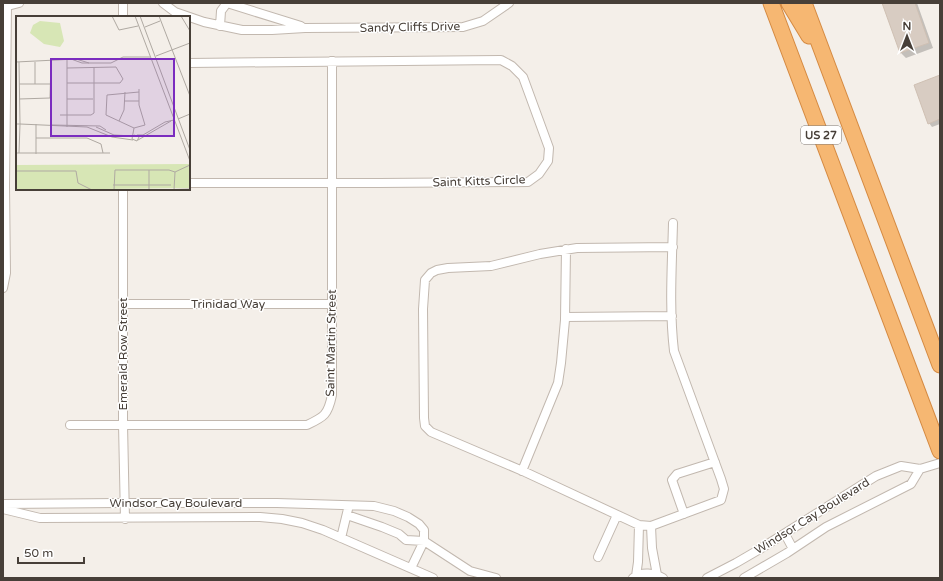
<svg xmlns="http://www.w3.org/2000/svg" width="943" height="581" font-family="'Varela Round',sans-serif">
	<rect width="100%" height="100%" fill="#f4efe9"/>
	<path fill="#0003" d="M883,3H917L933,48L906,58L901,53Z
		M940,76V124L932,127L929,123Z"/>
	<path fill="#d8ccc2" stroke="#cfc0b3" d="M882,3H915L929,43L900,53Z
		M940,75V119L928,124L914,85Z"/>
	<g fill="none" stroke-linecap="round" stroke-linejoin="round">
		<defs>
			<path id="street" d="M123,3V17
				M163,3L175,12L204,22L242,30H272L305,28L463,27L483,21L509,3
				M227,3L301,26
				M4,7L19,3
				M220,26L221,11L227,3
				M189,63L501,60L512,66L523,77L549,148L548,161L539,174L528,182L379,183H189
				M123,189V424L125,519
				M673,247L577,248L540,254L491,266L448,268L437,270L431,273L425,280L423,309L424,418L425,426L431,432L525,472L639,525L651,526L721,500L724,489L721,479L674,351C669,308 672,265 673,223
				M3,288L6,273L5,185L7,6
				M123,304H332
				M565,317L672,316
				M70,425H307C324,417 328,415 332,395V61
				M522,471L558,383L561,363L565,320L566,249
				M3,504L118,503H277L374,506L394,511L408,517L419,524L424,530V541L411,568
				M3,509L40,518L260,517L282,519L302,523L323,530L433,578
				M684,514L672,480L677,474L715,462
				M347,515L382,527L399,534L406,540L424,541L470,571L496,578
				M651,526L652,548L657,575
				M785,534L793,549
				M341,538L348,509
				M598,557L617,515
				M636,576L638,562L639,525
				M633,578C642,571 654,573 663,578
				M707,578L736,563L760,549L876,476L901,466L920,469L940,463
				M744,578L787,553L826,527L911,484L920,469"/>
			<path id="highway" d="M771,3L940,451
				M789,3L809,36
				M804,3L940,365"/>
		</defs>
		<use href="#street" stroke="#c2b8af" stroke-width="10"/>
		<use href="#highway" stroke="#d58a42" stroke-width="17"/>
		<use href="#street" stroke="#fff" stroke-width="8"/>
		<use href="#highway" stroke="#f6b772" stroke-width="15"/>
	</g>
	<g text-anchor="middle" dominant-baseline="central" stroke-width="3" stroke-linejoin="round" paint-order="stroke">
		<rect fill="#fff" stroke="#7e7974" stroke-width="1" x="801" y="126" width="40" height="18" rx="3"/>
		<g font-size="11" font-weight="bold" fill="#473f38">
			<text x="821" y="135">US 27</text>
		</g>
		<g font-size="12" fill="#473f38" stroke="#fff">
			<text transform="translate(410 27) rotate(-1)">Sandy Cliffs Drive</text>
			<text transform="translate(479 181) rotate(-2)">Saint Kitts Circle</text>
			<text x="228" y="304">Trinidad Way</text>
			<text transform="translate(331 343) rotate(-89)">Saint Martin Street</text>
			<text transform="translate(123 354) rotate(-90)">Emerald Row Street</text>
			<text x="176" y="503">Windsor Cay Boulevard</text>
			<text transform="translate(812 516) rotate(-32)">Windsor Cay Boulevard</text>
		</g>
	</g>
	<g transform="translate(16 16)">
		<rect width="174" height="174" fill="#f4efe9"/>
		<path d="M24,5L44,7L48,25L44,31L28,28L14,17L17,9ZM173,148L174,172L0,174V149Z" fill="#d7e6b5"/>
		<path fill="none" stroke="#afa9a2" stroke-width="1" d="M96,0L103,14L122,10M119,0L174,145M124,0L174,134M143,0L174,80M165,0L174,15M129,11L144,5M140,40L174,27M51,43V111M55,43L66,47H95L107,41H134M0,46L60,43L73,47M3,46L4,108L71,111L96,121L117,124M51,52L100,51L107,63L104,67H51M3,68H35M19,68V46M123,76L91,79L90,99L118,112L129,109L123,89V73M3,83L34,82L35,45M51,83H77M109,85H123M44,99H75L78,97V51M162,103L174,98M103,105L108,94L109,76M0,108H4L3,137M20,108V138M36,109L84,110L90,114M80,111L98,119L117,120M118,119L123,121L121,125L116,123L118,112M121,119H127L149,106L158,104M20,122H71L85,128L87,137M122,124L155,105M0,137H94M133,154V174M0,155H60L62,167L76,174M97,169H155M98,174L99,154H153L159,156M142,174L174,173M158,174L159,156L174,149"/>
		<path fill="#7b2cbf" fill-opacity="0.15" stroke="#7b2cbf" stroke-width="2" d="M35,43H158V120H35Z"/>
		<rect width="174" height="174" fill="none" stroke="#473f38" stroke-width="2"/>
	</g>
	<rect width="943" height="581" fill="none" stroke="#473f38" stroke-width="8"/>
	<g transform="translate(907 36)" stroke="#ffffff" stroke-width="3" paint-order="stroke">
	<path d="M0-3L7 15L0 10L-7 15Z" fill="#473f38"/>
	<text y="-6" font-size="11" font-weight="bold" text-anchor="middle" fill="#473f38">N</text>
	</g>
	<path d="M18 557v6h66v-6" fill="none" stroke="#473f38" stroke-width="2"/>
	<text x="24" y="557" font-size="12" fill="#473f38" stroke="#ffffff" stroke-width="3" paint-order="stroke">50 m</text>
</svg>
